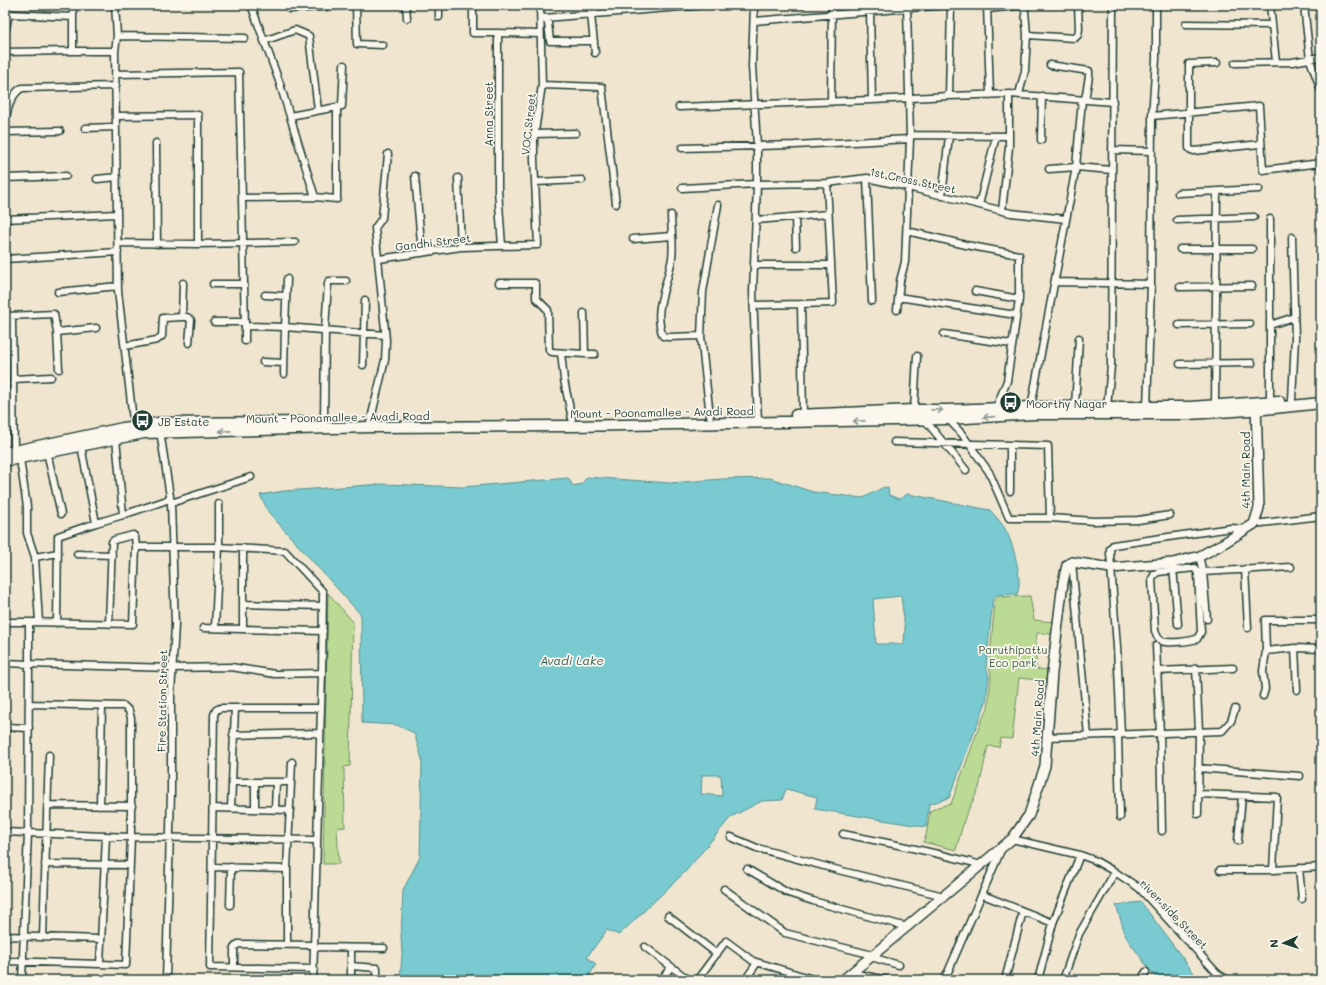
<svg xmlns="http://www.w3.org/2000/svg" width="1326" height="985" font-family="Mali,sans-serif">
	<rect width="100%" height="100%" fill="#f0e6d0"/>
	<filter id="ink" filterUnits="userSpaceOnUse"><feTurbulence type="fractalNoise" baseFrequency=".025" numOctaves="2"/><feDisplacementMap in="SourceGraphic" scale="8" xChannelSelector="R" yChannelSelector="G"/><feConvolveMatrix kernelMatrix="1 2 1 2 8 2 1 2 1" color-interpolation-filters="sRGB"/></filter>
	<g filter="url(#ink)">
		<path fill="#bbdb94" stroke="#6d8c64" d="M328,593L353,622L350,766L344,767L345,827L337,828L339,864H323Z
			M1030,596L1034,620L1053,622L1052,634L1037,633L1036,640V669L1049,670L1048,681L1019,678L1012,739L1001,738L999,747L988,746L979,788L965,817L956,850L923,842L926,836L930,811L938,807L951,804L982,719L988,708L991,675L989,666L995,600L997,597Z"/>
		<path fill="#79cad1" stroke="#559292" fill-rule="evenodd" d="M587,477L670,483L722,479L770,478L813,492L863,498L884,487L888,488L889,495L899,499L908,494L990,510C995,516 1000,521 1004,527C1012,539 1024,581 1017,594L997,595L993,598L986,667L989,676L986,702L949,798L929,804L926,827L815,809L817,797L786,789L782,800L762,801L731,817L686,871L619,935L607,930L587,957L596,964L587,980H400L402,954L401,937L403,890L420,857L422,759L414,733L397,725L362,723L361,615L269,513L260,495L284,491L383,484L463,487L568,478L573,486L582,484ZM901,596L905,629L904,644H876L873,599ZM702,775H721L722,796L701,794Z
			M1141,902L1199,980H1157L1126,937L1116,905Z"/>
		<g fill="none" stroke-linecap="round" stroke-linejoin="round">
			<defs>
				<path id="minor" d="M73,5V51H115L118,291L134,429
					M115,5L117,36L115,51
					M356,5L357,44L383,45
					M406,5L407,18
					M439,5V17
					M473,5V33H498V190L502,246
					M590,5L595,53
					M754,5L752,66L757,145V184L753,292L758,423
					M987,5L990,95
					M1270,5L1276,62
					M1304,5L1310,60L1321,90
					M289,9L356,5
					M987,9L1018,6L1024,7L1025,11L1027,35L1025,71L1019,94
					M870,11L872,100
					M542,17L544,18L548,23L550,41H594
					M544,18L706,5
					M755,21L947,5
					M1186,24L1272,25
					M5,33L8,18L11,14L73,17
					M498,33L540,34
					M1027,35L1075,38L1078,35L1079,29L1078,5
					M117,36L245,38
					M264,41L295,30L309,36L318,110
					M5,52L73,51
					M1217,63L1189,64V148L1191,150L1194,151L1260,144
					M1235,63L1292,62L1321,57
					M1050,65L1089,71V76L1085,100
					M115,74L239,72L245,326L285,327L284,374
					M542,85L602,87L616,204
					M949,96L951,5
					M831,102L832,5
					M679,107L872,100L949,96L1009,94L1113,102
					M116,116L198,115V244L118,243
					M290,116L342,106L344,65
					M1152,116L1259,106L1263,170L1321,163
					M5,120C8,109 11,94 22,88L116,86
					M85,128L116,127
					M5,132L60,131
					M535,134L576,133
					M910,135L1009,136
					M1041,140L1042,96
					M156,143L157,244
					M682,148L794,145L910,139
					M1112,150L1152,151
					M1049,169L1076,167L1082,100
					M415,176L422,253
					M5,178L66,176
					M458,178L461,247
					M867,178L872,301
					M97,179L117,177
					M535,182L582,180
					M682,188L757,184L827,183L867,178L908,187L1011,213L1066,219
					M1178,193L1259,189
					M942,196L949,136
					M315,197L337,199V107
					M242,198L315,197L279,81L251,5
					M979,205L996,136
					M1002,211L1009,147V94
					M671,215C671,229 674,244 672,258C668,285 652,309 663,336L668,337L701,336L710,416
					M795,217L796,247
					M5,219L117,214
					M756,220L828,214
					M1177,220L1254,217
					M907,231L966,245L1019,255V299L1007,381L996,408
					M1292,237L1295,338L1292,400
					M633,239L672,236
					M198,244L295,242
					M1180,249H1252
					M5,259L118,252
					M379,259L461,247L538,245L534,159V138L542,85L540,5
					M754,265H831
					M287,279L285,327L385,335
					M1055,282L1151,284
					M499,283H535L536,285V298L548,310L549,350L552,352L585,354L584,313
					M213,284H244
					M1180,287L1252,286
					M975,291L1019,299
					M58,292L118,286
					M265,295L286,296
					M898,297L1016,315
					M801,304L833,303L827,183
					M754,305L801,304L803,415
					M897,310L900,281L905,262L910,139L907,5
					M5,313L12,320L14,451
					M8,316L54,314L57,332L59,369
					M182,317H187L191,320L189,343
					M214,322H245
					M1179,325L1250,324
					M1270,325L1294,317
					M245,326V341
					M57,332L96,328
					M944,334L1011,344
					M701,336L703,292L718,205
					M125,346L157,340L162,336L163,318L182,317L183,283
					M561,353L564,380L572,419
					M585,354H595
					M263,362L284,363
					M1180,364L1252,363
					M363,365L365,300
					M14,379L51,377
					M1270,402V219
					M1215,405L1217,192
					M1031,407L1076,167L1112,170
					M1075,407L1079,338
					M1107,407L1111,366L1113,5
					M1147,409L1151,284L1152,116L1156,59V5
					M914,410L917,356
					M948,419L962,434L989,472L1009,518H1050
					M925,420L966,470
					M324,422L325,330L328,283L329,281H346
					M369,427L385,360L386,340L375,228L382,218L388,154
					M160,431L171,503L175,625L171,695V792L166,980
					M894,442L1048,446L1050,518L1094,521L1138,520L1170,515
					M1010,445V491
					M81,446L96,523L123,515L116,438
					M47,452L61,514
					M20,459L27,507V533L35,557
					M171,503L251,477
					M123,515L170,499
					M1254,524L1321,516
					M77,554L112,555
					M1199,556L1203,572L1207,619
					M1072,562L1088,736
					M1173,567L1178,624
					M1195,568L1198,574L1201,632L1197,639C1190,641 1169,644 1162,641C1158,639 1157,636 1155,631L1152,579L1154,575L1158,572Z
					M1245,569L1248,628
					M1203,572L1291,567
					M243,604L323,606
					M5,622H29V664L5,663
					M29,622L133,624L136,547H219L285,551L323,592L322,673
					M39,622L35,557L58,553
					M57,623L58,536L96,523
					M109,624L112,542L114,540L133,535L135,537L136,547
					M203,628L323,631
					M215,628L219,547V504
					M243,629V548
					M1156,646L1160,733L1162,831
					M1295,648L1297,690
					M1321,649V630
					M1266,651L1265,620H1321
					M1196,668L1199,731L1198,814
					M1157,671L1233,668
					M1263,696L1265,689L1263,671L1266,651L1295,648L1321,649
					M29,704L124,706L129,711L131,718V837L126,965L100,964L106,836
					M5,727L29,728
					M1118,734L1120,817
					M1121,734L1117,647L1110,553V549L1113,545L1231,528L1246,529
					M233,735L320,733
					M1048,737L1222,731L1231,721L1235,709
					M1198,768L1300,776
					M232,782H291
					M1198,794L1277,797L1273,870
					M48,805L132,806
					M100,806L102,706
					M213,808L290,810
					M231,808L235,708
					M255,809V782
					M275,810L276,782
					M5,832L28,833L22,980
					M843,834C889,843 936,852 981,865
					M731,837L757,848L842,871L944,896
					M1012,839L1080,855L1094,860L1115,872L1139,888L1217,973L1227,980
					M1238,841L1242,796
					M45,864L129,865
					M212,867L287,869
					M1299,868L1302,899
					M747,869L788,893L813,901L907,927
					M1220,870H1273L1321,867
					M724,889L785,933L873,955
					M983,895L1053,923
					M230,905L231,867
					M668,916L717,954
					M5,936L101,939
					M43,937L49,755
					M287,944V869L292,762
					M314,947L384,948
					M645,947L689,980
					M871,957L899,965
					M5,961L100,964
					M351,966L377,968V980
					M234,967V948L238,944L314,945
					M314,969L210,967L214,715L216,710L220,708H321
					M852,973L887,980
					M313,980L314,947L322,673L275,674L231,667L172,668L29,664L28,833L131,837L317,840
					M351,980V948
					M661,980L671,967
					M697,980L726,941L753,961L816,980
					M745,980L757,963
					M943,980L948,972L1002,848
					M1005,980L1023,911
					M1038,980L1053,923L1080,855
					M1063,980L1079,934L1115,872
					M1141,980L1146,972"/>
				<path id="secondary" d="M843,980L1012,839L1029,815L1045,766L1052,673L1063,582L1067,565L1072,562L1111,568L1173,563L1200,556L1224,543L1254,524L1259,508L1256,403"/>
				<path id="primary" d="M796,415L914,410H947L1031,407H1190L1279,401
					M5,453L123,428L159,423L322,422
					M5,461L144,433L370,427L572,426L948,419L1034,414H1189L1264,409L1321,403"/>
			</defs>
			<use href="#minor" stroke="#1f3d34" stroke-width="9"/>
			<use href="#secondary" stroke="#1f3d34" stroke-width="12"/>
			<use href="#primary" stroke="#1f3d34" stroke-width="13"/>
			<use href="#minor" stroke="#fbf7ec" stroke-width="6"/>
			<use href="#secondary" stroke="#fbf7ec" stroke-width="9"/>
			<use href="#primary" stroke="#fbf7ec" stroke-width="10"/>
		</g>
		<defs><path id="oneway-shaft" d="M-6 0H5M1.5-3L5.5 0L1.5 3" fill="none" stroke-width="1.6" stroke-linecap="round" stroke-linejoin="round"/></defs>
		<g stroke="#8d9a90">
			<use href="#oneway-shaft" transform="translate(937 410) rotate(1)"/>
			<use href="#oneway-shaft" transform="translate(989 417) rotate(176)"/>
			<use href="#oneway-shaft" transform="translate(859 421) rotate(179)"/>
			<use href="#oneway-shaft" transform="translate(225 431) rotate(179)"/>
		</g>
	</g>
	<defs>
		<symbol id="bus-disc" viewBox="-11 -11 22 22"><circle r="9.5" fill="#1f3d34" stroke="#fbf7ec"/><path d="M-5-6H5V4H4V6H2V4H-2V6H-4V4H-5ZM-3.5-4V0h7V-4ZM-3.5 1.2v1.5H-2V1.2ZM2 1.2v1.5H3.5V1.2Z" fill="#fff"/></symbol>
	</defs>
	<g fill-rule="evenodd">
		<use href="#bus-disc" x="998" y="390" width="25" height="25"/>
		<use href="#bus-disc" x="130" y="408" width="25" height="25"/>
	</g>
	<g text-anchor="middle" dominant-baseline="central" stroke-width="3.5" stroke-linejoin="round" paint-order="stroke">
		<g font-size="11" fill="#1f3d34" stroke="#fbf7ec">
			<text transform="translate(488 114) rotate(-90)">Anna Street</text>
			<text transform="translate(528 124) rotate(-84)">VOC Street</text>
			<text transform="translate(913 180) rotate(12)">1st Cross Street</text>
			<text transform="translate(433 242) rotate(-7)">Gandhi Street</text>
			<text transform="translate(662 412) rotate(-1)">Mount - Poonamallee - Avadi Road</text>
			<text transform="translate(338 417) rotate(-1)">Mount - Poonamallee - Avadi Road</text>
			<text transform="translate(1245 470) rotate(-90)">4th Main Road</text>
			<text transform="translate(162 701) rotate(-89)">Fire Station Street</text>
			<text transform="translate(1037 718) rotate(-86)">4th Main Road</text>
			<text transform="translate(1174 914) rotate(46)">river side Street</text>
		</g>
		<g font-size="11" fill="#1f3d34" stroke="#fbf7ec" text-anchor="start">
			<text x="1026" y="403">Moorthy Nagar</text>
			<text x="158" y="421">JB Estate</text>
		</g>
		<g font-size="11" fill="#3e5d47" stroke="#fbf7ec">
			<text x="1013" y="649">Paruthipattu<tspan x="1013" dy="13">Eco park</tspan></text>
		</g>
		<g font-size="12" font-style="italic" fill="#36605b" stroke="#fbf7ec">
			<text x="572" y="660">Avadi Lake</text>
		</g>
	</g>
	<rect width="1326" height="985" fill="none" stroke="#fbf7ec" stroke-width="20"/>
	<rect x="10" y="10" width="1306" height="965" fill="none" stroke="#1f3d34" stroke-width="1.5" filter="url(#ink)"/>
	<g transform="translate(1284 943) rotate(267)" stroke="#fbf7ec" stroke-width="3" paint-order="stroke">
	<path d="M0-3L7 15L0 10L-7 15Z" fill="#1f3d34"/>
	<text y="-6" font-size="11" font-weight="bold" text-anchor="middle" fill="#1f3d34">N</text>
	</g>
</svg>
